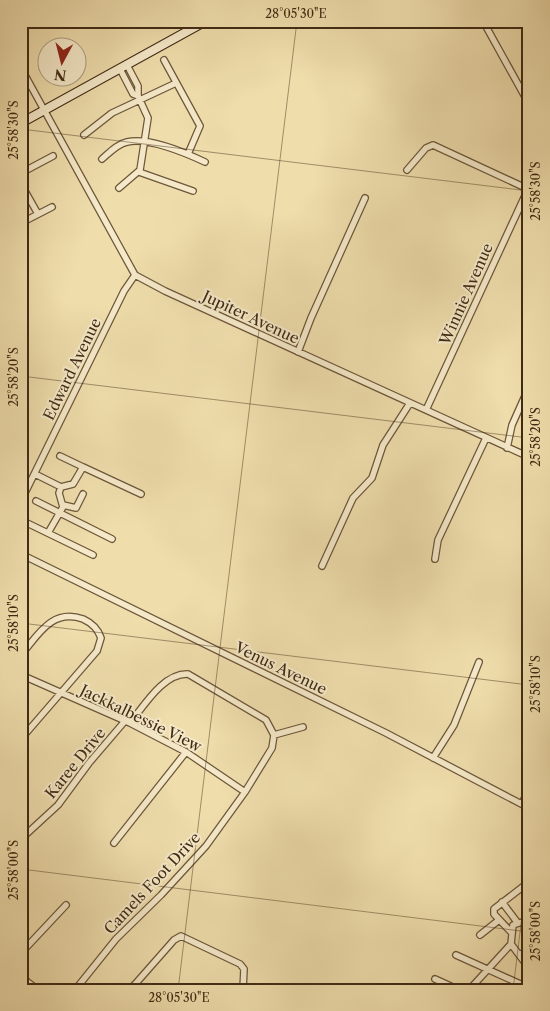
<svg xmlns="http://www.w3.org/2000/svg" width="550" height="1011" font-family="'Libre Caslon Text',serif">
	<rect width="100%" height="100%" fill="#efddac"/>
	<filter id="stains"><feTurbulence type="fractalNoise" baseFrequency=".004" numOctaves="4"/><feColorMatrix values="0 0 0 0 .2 0 0 0 0 .09 0 0 0 0 .02 0 0 0 .5 -.17"/></filter>
	<radialGradient id="worn" r=".72"><stop offset=".6" stop-color="#630" stop-opacity="0"/><stop offset="1" stop-color="#630" stop-opacity=".3"/></radialGradient>
	<g fill="none" stroke-linecap="round" stroke-linejoin="round">
		<defs>
			<path id="street" d="M483,21L529,104
				M164,60L200,126L188,154
				M127,65L138,86V96
				M21,68L135,275L165,291L529,457
				M522,91L529,84
				M84,135L112,113L176,83
				M102,159C109,153 117,144 127,142C148,137 186,153 205,162
				M407,170L426,148L433,145L528,189
				M139,172L193,191
				M21,173L53,156
				M21,184L38,214
				M119,188L140,170L148,118L138,96L133,94L120,69
				M21,223L52,207
				M298,352L311,318L365,198
				M426,410L529,187
				M21,424V435
				M507,448L512,425L529,387
				M60,456L83,467L73,484L61,487
				M83,467L141,494
				M35,474L61,487L59,493L63,507L48,533
				M21,501L124,291L135,275
				M36,501L112,539
				M63,505L76,508L83,494
				M25,522L93,555
				M21,554L386,733L529,808
				M435,559L438,540L486,438
				M322,566L353,498L372,478L383,445L410,403
				M21,655C38,635 52,608 83,619C92,623 98,629 101,638L97,651L21,739
				M21,675L130,723L186,752L245,792
				M274,735L303,727
				M433,758L454,725L479,662
				M522,804L529,788
				M21,839L58,805L89,763L125,721
				M114,843L186,752
				M502,902L517,922
				M511,932L494,914V909L529,882
				M480,935L499,920
				M511,944L529,968
				M21,953L66,905
				M519,954L529,953
				M456,955L529,988
				M21,977L38,990
				M435,979L459,990
				M134,985L145,990
				M75,990L116,939L161,895L206,846L245,792L272,748L274,735L266,720L188,674C163,673 144,706 130,723
				M130,990L174,940L181,936L240,964L244,969L243,990
				M469,990L511,944L513,925L529,920"/>
			<path id="secondary" d="M21,123L206,21"/>
		</defs>
		<use href="#street" stroke="#6c573a" stroke-width="8"/>
		<use href="#secondary" stroke="#402a14" stroke-width="10"/>
		<use href="#street" stroke="#f5e9c9" stroke-width="5.5"/>
		<use href="#secondary" stroke="#f5e9c9" stroke-width="8"/>
	</g>
	<path fill="none" stroke="#402a14" stroke-width="1" stroke-opacity="0.45" d="M21,129L529,191M21,376L529,438M21,623L529,685M21,869L529,932M178,990L297,21M513,990L529,858"/>
	<g text-anchor="middle" dominant-baseline="central" stroke-width="4" stroke-linejoin="round" paint-order="stroke">
		<g font-size="15" fill="#402a14" stroke="#f5e9c9">
			<text transform="translate(466 294) rotate(-66)">Winnie Avenue</text>
			<text transform="translate(251 317) rotate(25)">Jupiter Avenue</text>
			<text transform="translate(72 369) rotate(-64)">Edward Avenue</text>
			<text transform="translate(281 668) rotate(26)">Venus Avenue</text>
			<text transform="translate(141 718) rotate(26)">Jackkalbessie View</text>
			<text transform="translate(75 763) rotate(-51)">Karee Drive</text>
			<text transform="translate(152 883) rotate(-47)">Camels Foot Drive</text>
		</g>
	</g>
	<rect width="550" height="1011" fill="none" stroke="#efddac" stroke-width="55"/>
	<g transform="translate(62 62) rotate(187)"><circle r="24" fill="#f5e9c9" stroke="#ad9d81"/>
	<path d="M0-4L9 19L0 12L-9 19Z" fill="#8f2418"/>
	<text y="-8" font-size="14" font-weight="bold" text-anchor="middle" fill="#402a14">N</text>
	</g>
	<rect x="28" y="28" width="494" height="956" fill="none" stroke="#402a14" stroke-width="2"/>
	<g font-size="12" text-anchor="middle" fill="#402a14">
		<text x="296" y="18">28°05'30"E</text>
		<text transform="translate(14 130) rotate(-90)" y="4">25°58'30"S</text>
		<text transform="translate(536 191) rotate(-90)" y="4">25°58'30"S</text>
		<text transform="translate(14 377) rotate(-90)" y="4">25°58'20"S</text>
		<text transform="translate(536 437) rotate(-90)" y="4">25°58'20"S</text>
		<text transform="translate(14 623) rotate(-90)" y="4">25°58'10"S</text>
		<text transform="translate(536 684) rotate(-90)" y="4">25°58'10"S</text>
		<text transform="translate(14 870) rotate(-90)" y="4">25°58'00"S</text>
		<text transform="translate(536 931) rotate(-90)" y="4">25°58'00"S</text>
		<text x="179" y="1002">28°05'30"E</text>
	</g>
	<rect width="100%" height="100%" filter="url(#stains)"/>
	<rect width="100%" height="100%" fill="url(#worn)"/>
</svg>
